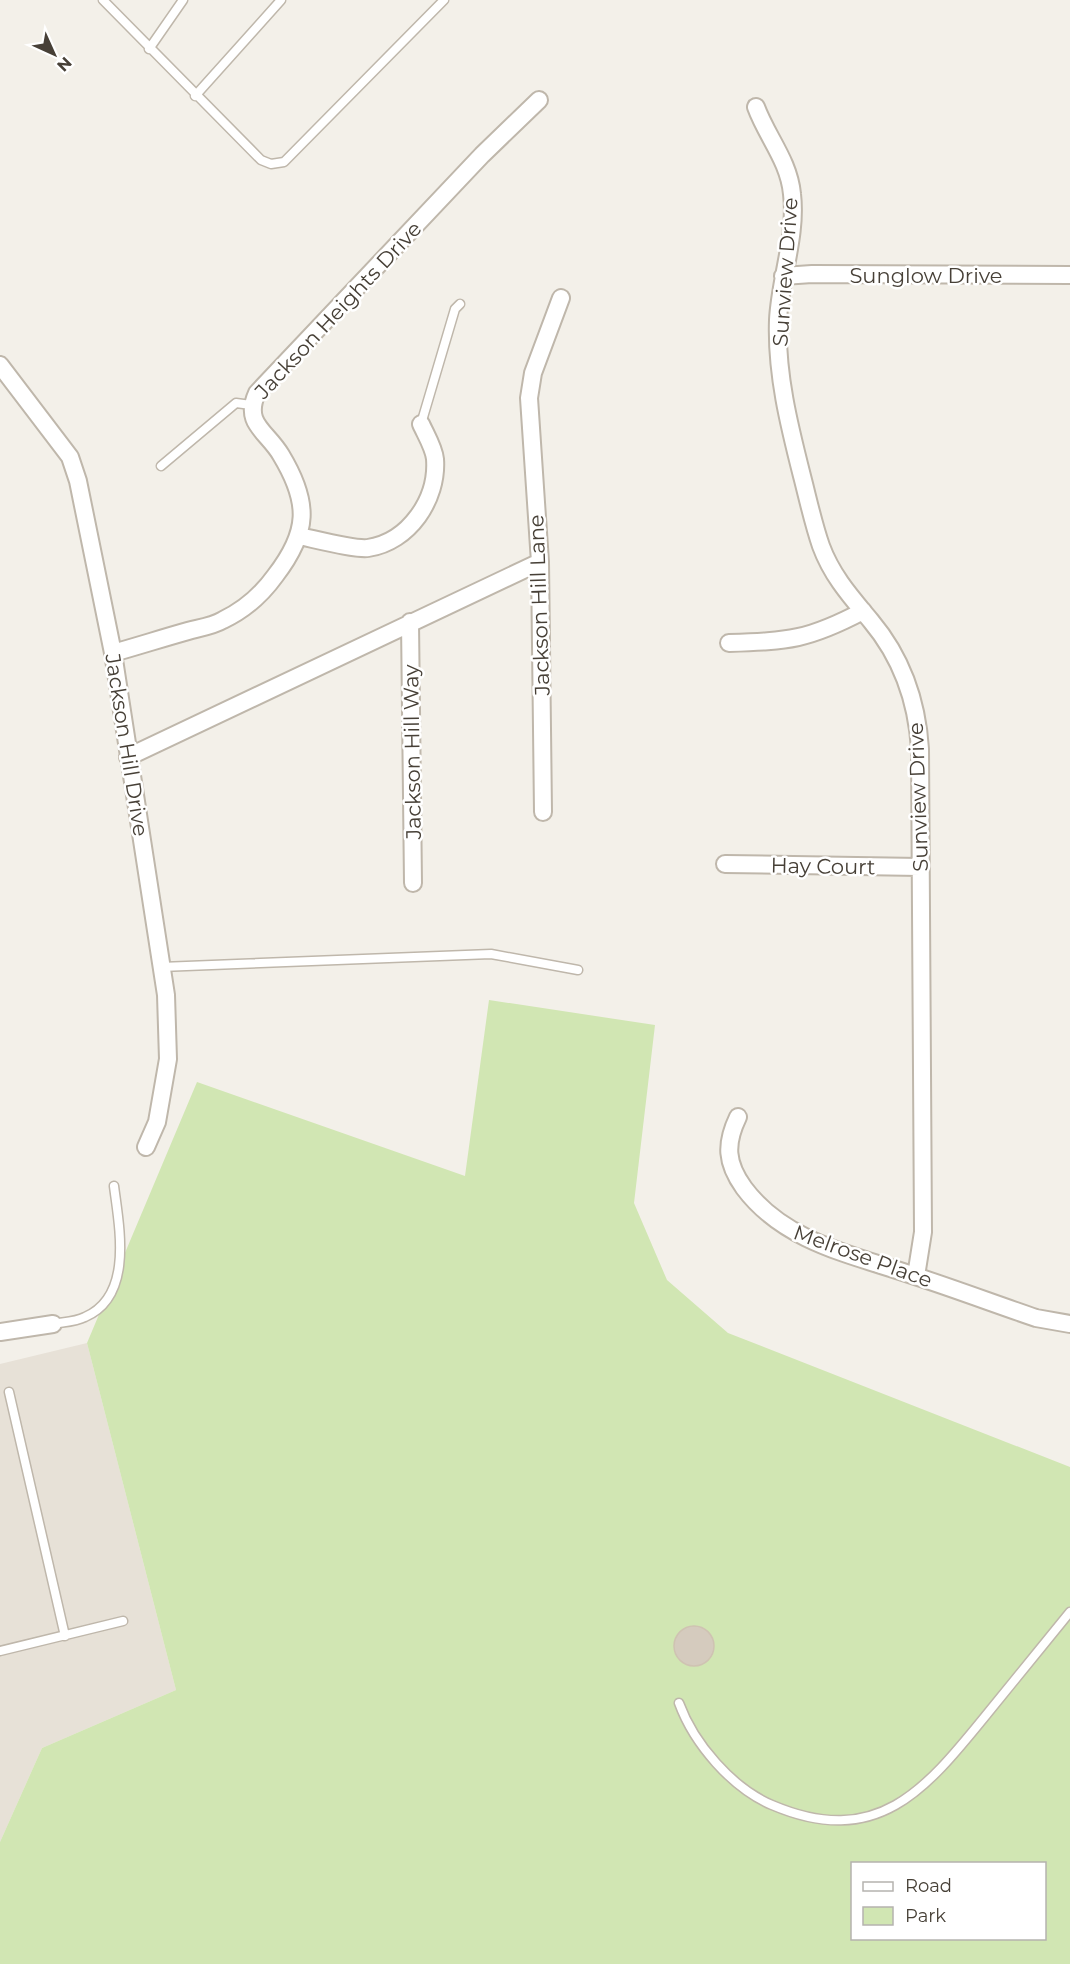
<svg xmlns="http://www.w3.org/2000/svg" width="1070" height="1964" font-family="Montserrat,sans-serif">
	<rect width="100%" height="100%" fill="#f3f0e9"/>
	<path fill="#e7e1d7" d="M87,1343L176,1690L42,1748L0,1842V1364Z"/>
	<path fill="#d1e6b3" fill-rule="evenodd" d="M489,1000L655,1025L634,1203L667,1280L728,1333L1070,1467V1964H0V1842L42,1748L176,1690L87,1343L197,1082L465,1176ZM852,1864H1044V1938H852Z"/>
	<path fill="#d5cbbe" stroke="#cfc3b2" stroke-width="1.5" d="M674 1646a20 20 0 1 1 40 0a20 20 0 1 1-40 0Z"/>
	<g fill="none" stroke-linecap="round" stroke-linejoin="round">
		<defs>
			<path id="lane" d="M103,0L261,160L271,164L284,162L444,0
				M149,49L183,0
				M195,96L281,0
				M421,424L455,309L460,304
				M161,466L236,403L251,405
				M161,967L491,954L578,970
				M53,1324C63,1322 75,1322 85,1317C134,1296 119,1226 114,1186
				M9,1392L65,1636
				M0,1651L123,1621
				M679,1703C694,1744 732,1788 772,1805C878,1850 926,1789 987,1714C1015,1680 1042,1646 1070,1612"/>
			<path id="street" d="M756,107C767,137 789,161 792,194C797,236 780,278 778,320C776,373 789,425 802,476C808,499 813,523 821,546C832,576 851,597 871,621C902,658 917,701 920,749L923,1232L916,1276
				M783,276L812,274L1070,275
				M0,365L70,457L78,481L113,653L166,995L168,1059L157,1122L146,1147
				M299,536C314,539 356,550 368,548C409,542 438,499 435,459C434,448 426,435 421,424
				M410,622L413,883
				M729,643C789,641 808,640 863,611
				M113,653C138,646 163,638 188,631C199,628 213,626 223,620C244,610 262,594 275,576C309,532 310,503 281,455C267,431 243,424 257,393L482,155L539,100
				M128,757L540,562
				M543,812L540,562L529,398L533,373L561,298
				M725,864L920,867
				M738,1117C725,1144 726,1163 744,1188C785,1243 854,1255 915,1276C955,1289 995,1304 1036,1318L1070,1324
				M0,1332L53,1324"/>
		</defs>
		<use href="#lane" stroke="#bfb7ab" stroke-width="11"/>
		<use href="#street" stroke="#bfb7ab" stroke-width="20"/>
		<use href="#lane" stroke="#fff" stroke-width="8"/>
		<use href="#street" stroke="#fff" stroke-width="16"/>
	</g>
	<g text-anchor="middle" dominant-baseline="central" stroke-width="5" stroke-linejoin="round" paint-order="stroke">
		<g font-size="21" fill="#474037" stroke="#fff">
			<text transform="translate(785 272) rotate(-86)">Sunview Drive</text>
			<text x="926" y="275">Sunglow Drive</text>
			<text transform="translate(338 310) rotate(-47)">Jackson Heights Drive</text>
			<text transform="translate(539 605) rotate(-92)">Jackson Hill Lane</text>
			<text transform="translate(127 745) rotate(81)">Jackson Hill Drive</text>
			<text transform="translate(412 752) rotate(-91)">Jackson Hill Way</text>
			<text transform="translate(918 797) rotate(-92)">Sunview Drive</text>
			<text transform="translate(823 866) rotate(1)">Hay Court</text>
			<text transform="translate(863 1256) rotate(20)">Melrose Place</text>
		</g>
	</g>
	<rect x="851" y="1862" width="195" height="78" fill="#ffffff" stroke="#b5b3af" stroke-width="1.5"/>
	<rect x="863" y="1882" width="30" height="9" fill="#ffffff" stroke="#b5b3af" stroke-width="1.5"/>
	<text x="905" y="1892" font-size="18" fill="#474037">Road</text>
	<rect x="863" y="1907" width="30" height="18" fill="#d1e6b3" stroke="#b5b3af" stroke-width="1.5"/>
	<text x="905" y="1922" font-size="18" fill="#474037">Park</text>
	<g transform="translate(54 54) rotate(135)" stroke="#ffffff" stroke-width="4.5" paint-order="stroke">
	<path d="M0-4.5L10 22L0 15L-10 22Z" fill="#474037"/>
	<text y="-9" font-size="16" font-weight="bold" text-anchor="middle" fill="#474037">N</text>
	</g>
</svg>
